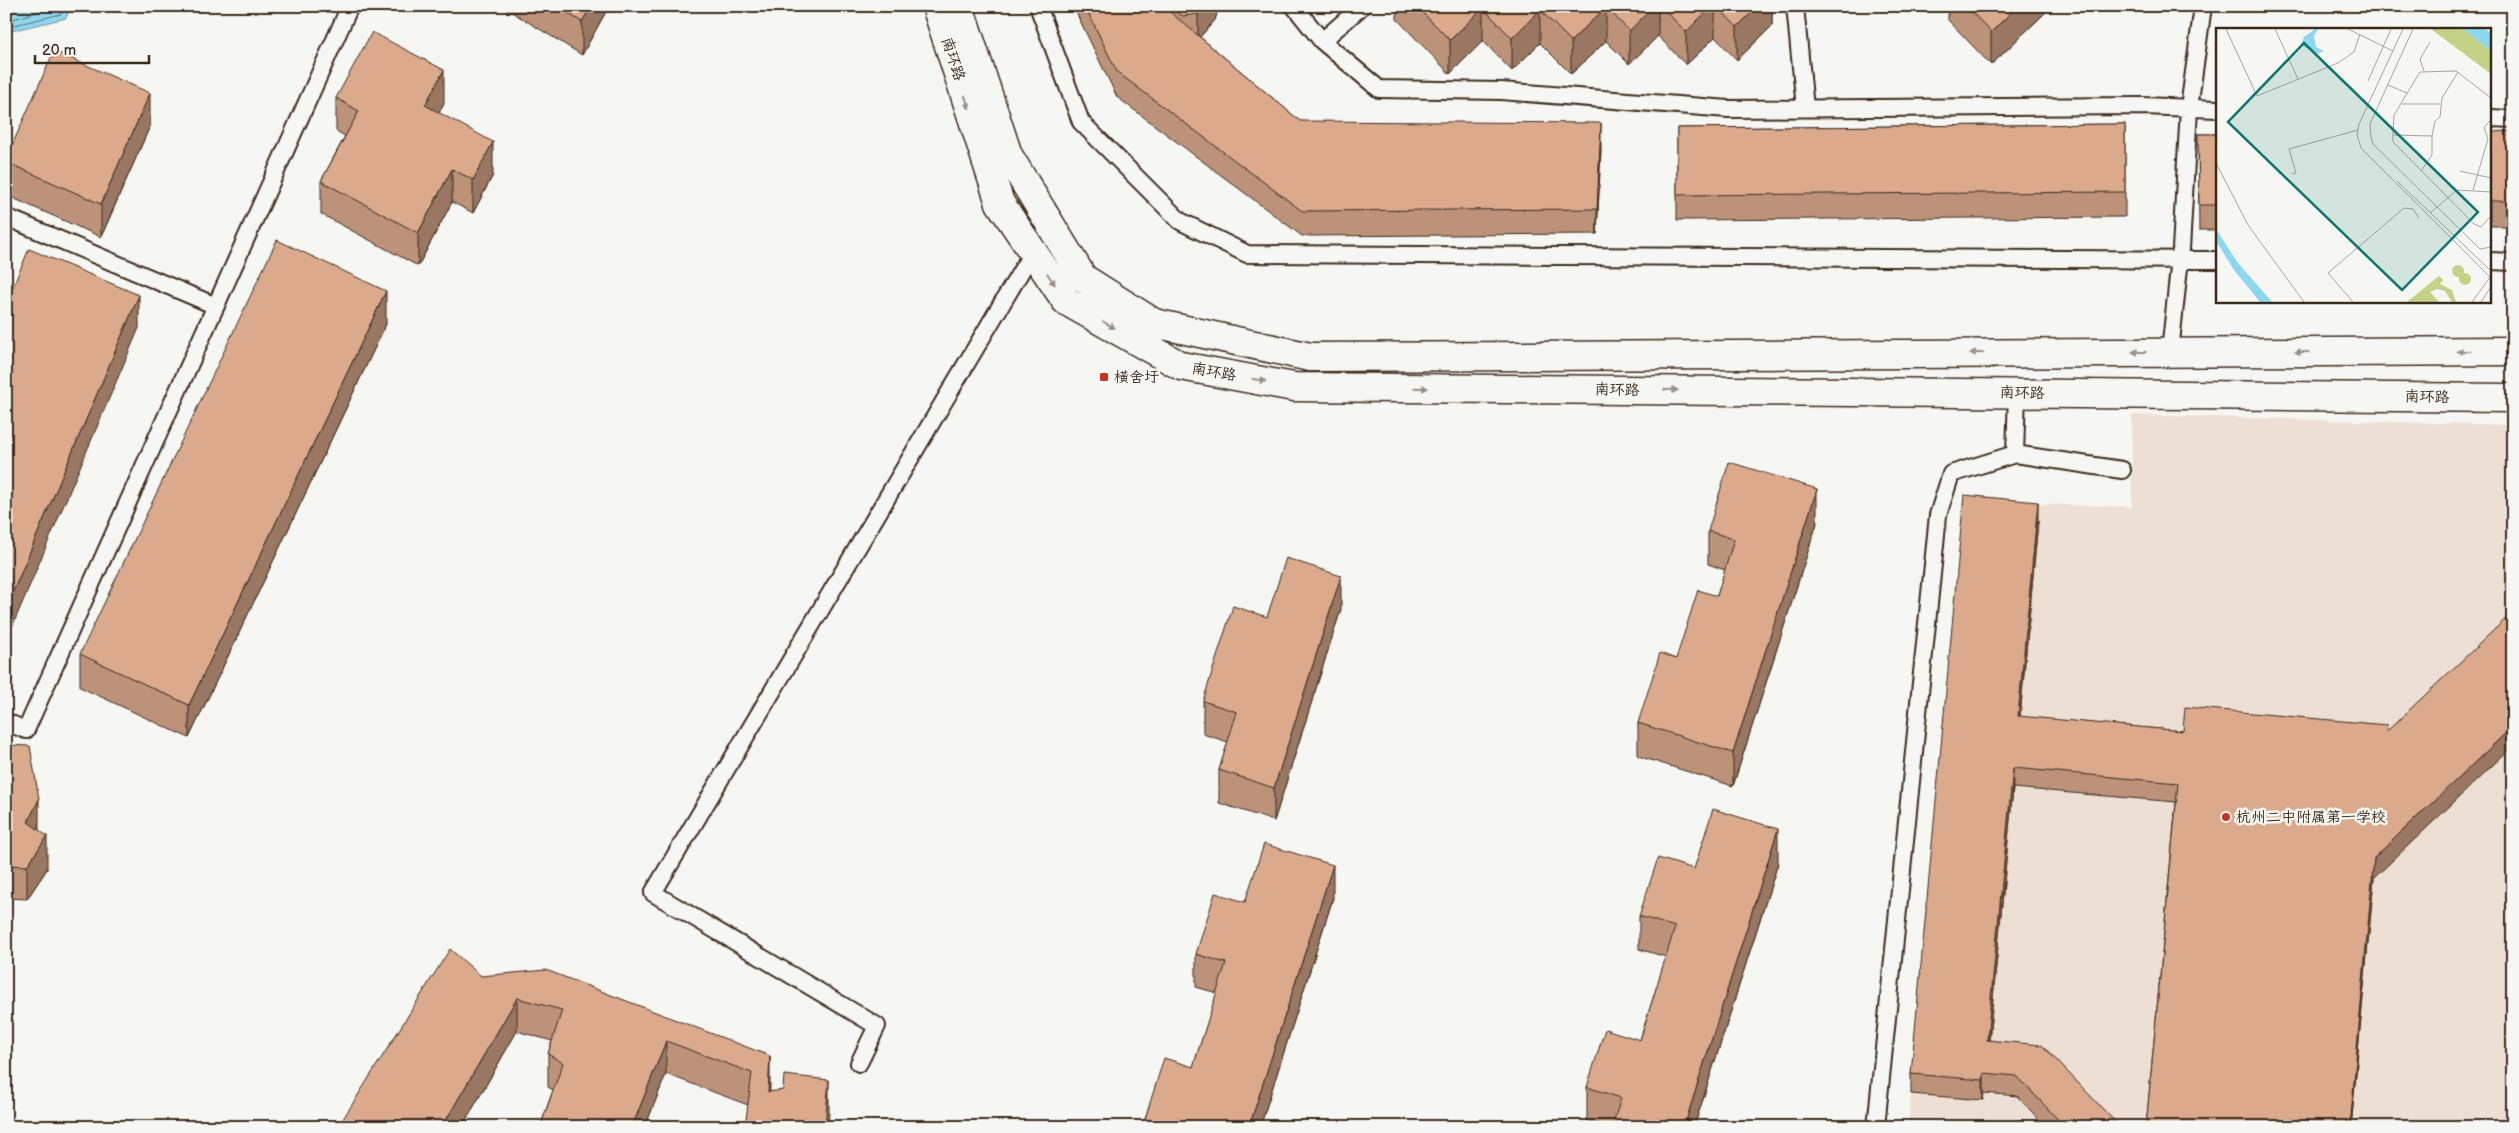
<svg xmlns="http://www.w3.org/2000/svg" width="2519" height="1133" font-family="'Balsamiq Sans','LXGW WenKai TC',sans-serif">
	<rect width="100%" height="100%" fill="#f6f6f2"/>
	<filter id="ink" filterUnits="userSpaceOnUse"><feTurbulence type="fractalNoise" baseFrequency=".02" numOctaves="2"/><feDisplacementMap in="SourceGraphic" scale="10" xChannelSelector="R" yChannelSelector="G"/><feConvolveMatrix kernelMatrix="1 2 1 2 8 2 1 2 1" color-interpolation-filters="sRGB"/></filter>
	<g filter="url(#ink)">
		<path fill="#eedfd4" d="M2132,415L2513,425V1127H1908L1972,502L2132,507Z"/>
		<path fill="#8ed8ef" stroke="#6d929b" d="M6,6H71L66,18L6,32Z"/>
		<g fill="none" stroke-linecap="round" stroke-linejoin="round">
			<path stroke="#5c7072" stroke-width="1" d="M6,21L59,6
				M6,27L61,14L65,6"/>
			<defs>
				<path id="lane" d="M1038,6L1081,122L1180,221L1247,254L2218,260
					M1294,6L1322,41L1379,89L1501,91L1728,109L2143,106L2218,109
					M1795,6L1805,108
					M1322,41L1362,6
					M2490,118L2513,119
					M6,217L216,306
					M2490,261L2513,262
					M2170,352L2181,249L2189,108L2203,6
					M2015,454L2017,393
					M6,722L26,730L350,6
					M859,1063L877,1026L653,893L1033,251
					M1876,1127L1938,515L1951,474L2015,454L2122,470"/>
				<path id="secondary" d="M936,6L1000,203L1066,301L1181,366L1294,387L2513,398
					M959,6L1008,155L1083,278L1154,323L1310,357L2513,351"/>
			</defs>
			<use href="#lane" stroke="#3b2a1e" stroke-width="20"/>
			<use href="#secondary" stroke="#3b2a1e" stroke-width="31"/>
			<use href="#lane" stroke="#f6f6f2" stroke-width="16"/>
			<use href="#secondary" stroke="#f6f6f2" stroke-width="28"/>
		</g>
		<path fill="#bc9279" stroke="#3b2a1e" d="M502,6H609L582,55Z
			M1073,6H1219L1215,20L1200,37L1300,121L1601,148L1597,234L1302,236L1117,97Z
			M1397,6H1772V26L1737,60L1715,37L1686,65L1658,36L1629,64L1606,41L1571,74L1540,43L1512,71L1483,41L1450,74L1397,19Z
			M1948,6H2052L1991,65L1948,20Z
			M336,98L444,103L439,113L493,175L473,213L452,202L418,266L321,214V181L345,136L336,131Z
			M2125,124V217L1677,220V128Z
			M150,126L101,237L6,195V159Z
			M2513,131V226H2490V132Z
			M2198,134H2218V230H2199Z
			M386,324L189,738L80,687V654Z
			M2038,521L2020,717L2183,731L2374,878L2351,1127H2146L2176,802L2013,788L1989,1040L2120,1127H2046L2017,1096L1984,1093L1983,1100L1911,1094V1074Z
			M1817,523L1733,786L1638,756V723L1676,659L1717,596L1725,570L1708,564V531Z
			M1341,609L1274,821L1219,803V770L1228,742L1203,734V701Z
			M6,745L39,830L47,869L27,899L6,898Z
			M1778,863L1694,1127H1609L1587,1120V1087L1640,1040L1666,957L1639,949V916L1694,869Z
			M1333,898L1260,1127H1145V1119L1193,1067L1217,993L1196,987V954L1245,902Z
			M481,976L770,1056L769,1091L829,1113L748,1105L666,1074L645,1127H540L553,1090L548,1087V1054L552,1041L517,1031L462,1127H343V1119Z"/>
		<path fill="#997763" stroke="#3b2a1e" d="M591,6H609L582,55V22Z
			M1205,6H1219L1215,20L1198,39V14Z
			M1654,6H1658V36L1629,64V31Z
			M1712,6H1715V37L1686,65V32Z
			M1758,6H1772V26L1737,60V27Z
			M2018,6H2052L1991,65V32Z
			M1606,7V41L1571,74V41Z
			M1483,8V41L1450,74V40Z
			M1540,10V43L1512,71V38Z
			M444,70V103L425,138V105Z
			M150,93V126L101,237V204Z
			M1601,123V148L1597,234V209Z
			M493,142V175L473,213V180Z
			M452,169V202L418,266V233Z
			M386,291V324L189,738V705Z
			M139,295V328L6,641V608Z
			M1817,489V523L1733,786V753Z
			M2038,502V521L2018,736V716Z
			M1341,576V609L1274,821V788Z
			M2513,726V746L2374,878L2351,1127H2350L2374,858Z
			M2013,768V788L1987,1060V1040Z
			M39,799V832L28,822Z
			M1778,829V863L1694,1127H1684Z
			M47,836V869L27,899V866Z
			M1333,865V898L1260,1127H1249Z
			M517,998V1031L462,1127H442Z
			M666,1041V1074L645,1127H632Z
			M770,1056V1089L768,1125V1092Z
			M1984,1073V1093L1983,1100V1080Z
			M829,1080V1113L828,1127H825Z"/>
		<path fill="#dbaa8d" stroke="#3b2a1e" d="M556,6H591L582,22Z
			M1085,6H1167L1164,7L1300,121L1601,123L1597,209L1302,211L1117,72Z
			M1167,6H1205L1198,14L1183,16Z
			M1416,6H1654L1629,31L1606,7L1571,41L1540,10L1512,38L1483,8L1450,40Z
			M1661,6H1712L1686,32Z
			M1717,6H1758L1737,27Z
			M1966,6H2018L1991,32Z
			M372,32L444,70L425,105L493,142L473,180L452,169L418,233L321,181L359,111L336,98Z
			M54,51L150,93L101,204L6,162V159Z
			M2125,124V192L1677,195V128Z
			M2513,131V201H2490V132Z
			M2198,134H2218V205H2199Z
			M277,240L386,291L189,705L80,654Z
			M29,249L139,295L6,608V303Z
			M1729,462L1817,489L1733,753L1638,723L1660,653L1676,659L1698,590L1717,596L1734,539L1708,531Z
			M1964,495L2038,502L2018,716L2183,731L2185,707L2387,725L2386,732L2513,612V726L2374,858L2350,1127H2146L2178,783L2013,768L1987,1040L2042,1045L2120,1127H2065L2017,1076L1984,1073L1983,1080L1911,1074Z
			M1286,558L1341,576L1274,788L1219,770L1237,712L1203,701L1233,606L1267,617Z
			M6,745L30,746L39,799L28,822L47,836L27,866L6,865Z
			M1713,809L1778,829L1684,1127H1612L1621,1098L1587,1087L1605,1029L1640,1040L1675,927L1639,916L1658,858L1694,869Z
			M1264,844L1333,865L1249,1127H1169L1145,1119L1164,1058L1193,1067L1226,963L1196,954L1215,893L1245,902Z
			M450,949L481,976L546,970L770,1056L768,1092L783,1090L784,1075L829,1080L825,1127H745L752,1073L666,1041L632,1127H540L563,1063L548,1054L562,1010L517,998L442,1127H355L343,1119Z"/>
		<defs><path id="oneway-solid" d="M-6-.8H1V-3.2L6.5 0L1 3.2V.8H-6Z" transform="scale(1.25)"/></defs>
		<g fill="#989088">
			<use href="#oneway-solid" transform="translate(967 102) rotate(72)"/>
			<use href="#oneway-solid" transform="translate(1051 279) rotate(56)"/>
			<use href="#oneway-solid" transform="translate(1109 325) rotate(30)"/>
			<use href="#oneway-solid" transform="translate(2464 351) rotate(180)"/>
			<use href="#oneway-solid" transform="translate(2139 352) rotate(180)"/>
			<use href="#oneway-solid" transform="translate(2302 352) rotate(180)"/>
			<use href="#oneway-solid" transform="translate(1977 353) rotate(180)"/>
			<use href="#oneway-solid" transform="translate(1259 380) rotate(10)"/>
			<use href="#oneway-solid" transform="translate(1421 388) rotate(1)"/>
			<use href="#oneway-solid" transform="translate(1671 390) rotate(1)"/>
		</g>
	</g>
	<g fill="#c8321e" stroke="#f6f6f2" stroke-width="2">
		<rect x="1099" y="372" width="10" height="10" rx="2.5"/>
		<circle cx="2226" cy="817" r="5"/>
	</g>
	<g text-anchor="middle" dominant-baseline="central" stroke-width="5" stroke-linejoin="round" paint-order="stroke">
		<g font-size="15" fill="#3b2a1e" stroke="#f6f6f2">
			<text transform="translate(953 59) rotate(72)">南环路</text>
			<text transform="translate(1214 372) rotate(10)">南环路</text>
			<text transform="translate(1617 390) rotate(1)">南环路</text>
			<text transform="translate(2022 393) rotate(1)">南环路</text>
			<text transform="translate(2427 397) rotate(1)">南环路</text>
		</g>
		<g font-size="15" fill="#3b2a1e" stroke="#f6f6f2" text-anchor="start">
			<text x="1114" y="377">横舍圩</text>
			<text x="2236" y="817">杭州二中附属第一学校</text>
		</g>
	</g>
	<g transform="translate(2216 28)">
		<rect width="275" height="275" fill="#f6f6f2"/>
		<path d="M215,1H247L275,23V46ZM236 243a6 6 0 1 1 12 0a6 6 0 1 1-12 0ZM243 251a6 6 0 1 1 12 0a6 6 0 1 1-12 0ZM223,248L227,252L224,256L236,262L240,274H236L229,263L221,261L214,264L223,274H191Z" fill="#c2d286"/>
		<path d="M99,1H102L98,8L100,19L108,23L101,26L85,17L88,9ZM247,1H269L275,5V23ZM0,201L22,235L56,274H44L18,242L0,213Z" fill="#8ed8ef"/>
		<path fill="none" stroke="#aba49d" stroke-width="1" d="M10,1L41,68L122,35L138,24L144,6M59,1L82,51M132,1L177,23M187,1L143,96L141,107L145,120L275,250M197,1L154,96L155,110L157,116L264,221L275,219M208,43L204,31L214,14M152,53L175,1M172,57L191,65M275,70L240,43L204,44L178,87L177,107V114L258,196L265,199L275,188M186,76H224M177,107L216,108M0,135L32,197L88,274M205,143L216,127V108L219,93L224,89L226,70L242,44M244,143L275,150M76,146L80,145L73,121L142,102M181,153L275,243M257,162L272,111L268,99L275,92M214,185L241,162L275,164M137,274L112,245L188,180L197,181L203,190M256,274L275,248M265,274L275,259"/>
		<path fill="#0f766e" fill-opacity="0.15" stroke="#0f766e" stroke-width="2.5" d="M88,15L262,184L186,262L12,94Z"/>
		<rect width="275" height="275" fill="none" stroke="#3b2a1e" stroke-width="2.5"/>
	</g>
	<rect width="2519" height="1133" fill="none" stroke="#f6f6f2" stroke-width="25"/>
	<rect x="12" y="12" width="2494" height="1108" fill="none" stroke="#3b2a1e" stroke-width="2" filter="url(#ink)"/>
	<path d="M35 55v8h114v-8" fill="none" stroke="#3b2a1e" stroke-width="2.5"/>
	<text x="42" y="55" font-size="15" fill="#3b2a1e" stroke="#f6f6f2" stroke-width="4" paint-order="stroke">20 m</text>
</svg>
